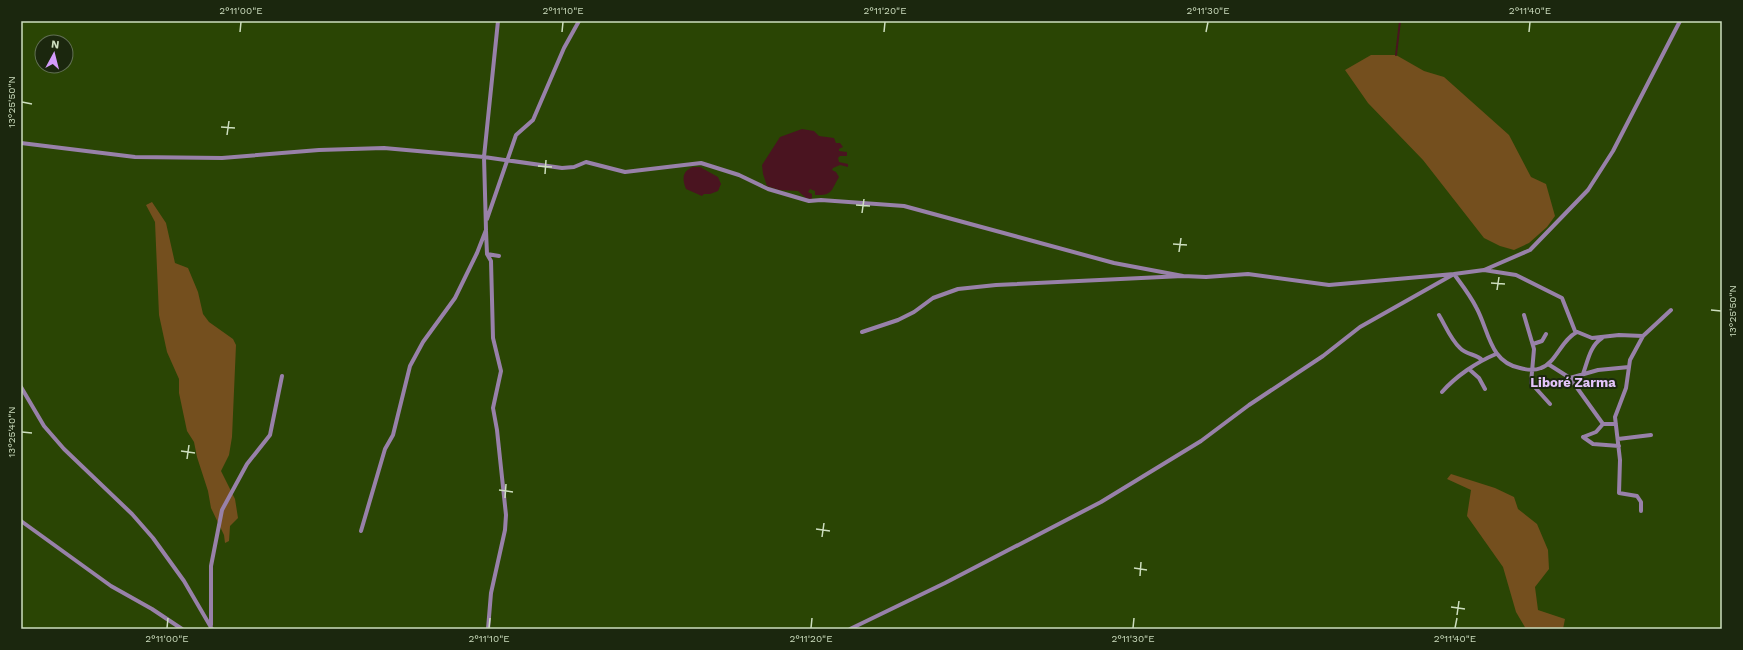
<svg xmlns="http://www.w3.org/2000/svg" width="1743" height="650" font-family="'Work Sans',sans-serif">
	<rect width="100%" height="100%" fill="#2a4504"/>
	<path fill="#744f1e" d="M1371,55H1396L1424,71L1444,77L1509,135L1531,177L1546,184L1555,216L1547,227L1529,243L1514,250L1500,246L1484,238L1423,160L1368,103L1345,70Z
		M152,202L166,223L175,263L188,268L198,292L203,314L209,322L233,339L236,345L232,437L229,455L221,471L235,499L238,518L230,526L229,541L225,543L224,535L211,508L208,491L197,457L194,442L187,431L179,393V379L167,352L159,315L155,222L146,205Z
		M1451,474L1495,488L1514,497L1518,509L1537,524L1548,550L1549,569L1535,587L1538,610L1565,619L1563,629H1526L1516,612L1503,567L1467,516L1471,490L1447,479Z"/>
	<path fill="#4a1420" d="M802,129L814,131L819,136L834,138L836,143H840L843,147L839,149V151L847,152V156H840L838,158L839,162L848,164V167L840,165L833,168L832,170L836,172L839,177C831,190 833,196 815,195V191L810,189L808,192L812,194V199L806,198L798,191L779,190L767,186L763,174L762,165L780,137Z
		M693,167H700L718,177L721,184L718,191L710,194H704L702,196L686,189C682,179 682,171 693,167Z"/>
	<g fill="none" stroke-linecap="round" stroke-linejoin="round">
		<path stroke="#4a1420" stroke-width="2" d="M1396,55L1400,21"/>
		<path stroke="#9881a9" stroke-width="4" d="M21,143L135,157L222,158L319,150L384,148L484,157L562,168L574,167L586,162L625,172L701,163L739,175L768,189L809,201L821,200L904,206L1114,263L1183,276
			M487,219L516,135L533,120L564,48L579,21
			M486,231L487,254L491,261L493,338L501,371L493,408L497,430L506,515L505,530L491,593L488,629
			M487,254L499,256
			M1484,270L1516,275L1562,298L1575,331L1592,338L1619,335L1643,336L1671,310
			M1439,315C1445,325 1451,340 1460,348C1466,355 1477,354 1482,360
			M1524,315L1534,349L1531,383L1550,404
			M862,332L898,320L914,312L933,298L958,289L996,285L1183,276L1206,277L1248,274L1329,285L1454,274C1462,285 1470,295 1476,307C1489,330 1489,362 1520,368C1527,370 1534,371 1541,368C1556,363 1561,340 1577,332
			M1533,344L1542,341L1546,334
			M1548,364L1570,378L1603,424H1616
			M1470,370L1479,378L1485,389
			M1583,374C1588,360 1590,346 1602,338
			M1570,378L1598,370L1629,367
			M21,387L44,426L64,449L132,514L153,538L184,581L212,629
			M1442,392C1456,376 1477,362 1496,354
			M1583,437L1593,444L1619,446
			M1583,437L1596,432L1603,424
			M1618,439L1651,435
			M1641,511V502L1637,496L1619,493L1620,460L1615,417L1626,388L1630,360L1643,336
			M21,521L111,586L152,609L182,629
			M361,531L385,449L393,435L410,366L423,342L455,298L477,253L486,230L484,157L498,21
			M211,625V566L222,510L247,464L270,435L282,376
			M850,629L945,583L1101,502L1201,441L1249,405L1323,356L1360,327L1454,274L1484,270L1530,250L1588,190L1613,151L1680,21"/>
	</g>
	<path fill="none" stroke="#cddebf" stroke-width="1.5" d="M240,32L241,22M562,32L563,22M884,32L885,22M1206,32L1208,22M1529,32L1530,22M22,102L32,104M221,127L235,128M227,135L229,121M538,166L552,167M545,174L546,160M856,205L870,206M862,213L864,199M1173,244L1187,245M1179,252L1181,238M1491,283L1505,284M1497,290L1499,277M1711,310L1721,311M22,432L32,433M181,451L195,453M187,459L189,445M499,490L513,492M505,498L506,484M816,529L830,531M822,537L824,523M1134,568L1147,570M1140,576L1141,562M1451,607L1465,609M1457,615L1459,601M167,628L168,618M489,628L490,618M811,628L812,618M1133,628L1134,618M1455,628L1457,618"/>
	<g text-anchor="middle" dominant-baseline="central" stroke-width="4" stroke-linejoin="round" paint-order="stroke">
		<g font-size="13" font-weight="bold" fill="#e4c5fb" stroke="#1b270e">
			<text x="1573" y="382">Liboré Zarma</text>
		</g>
	</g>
	<rect width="1743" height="650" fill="none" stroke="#1b270e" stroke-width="44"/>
	<g transform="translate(54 54) rotate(7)"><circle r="19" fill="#1b270e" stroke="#627055"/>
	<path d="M0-3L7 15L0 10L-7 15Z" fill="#d49cfb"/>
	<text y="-6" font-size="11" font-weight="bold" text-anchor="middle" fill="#cddebf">N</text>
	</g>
	<rect x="22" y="22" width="1699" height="606" fill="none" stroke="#cddebf" stroke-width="1.5"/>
	<g font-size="10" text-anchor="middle" fill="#cddebf">
		<text x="241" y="14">2°11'00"E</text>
		<text x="563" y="14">2°11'10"E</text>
		<text x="885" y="14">2°11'20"E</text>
		<text x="1208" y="14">2°11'30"E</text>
		<text x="1530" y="14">2°11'40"E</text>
		<text transform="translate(11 102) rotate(-90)" y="4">13°25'50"N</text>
		<text transform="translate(1732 311) rotate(-90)" y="4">13°25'50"N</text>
		<text transform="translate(11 432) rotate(-90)" y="4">13°25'40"N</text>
		<text x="167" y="642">2°11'00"E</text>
		<text x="489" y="642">2°11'10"E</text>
		<text x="811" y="642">2°11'20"E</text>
		<text x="1133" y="642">2°11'30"E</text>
		<text x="1455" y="642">2°11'40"E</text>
	</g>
</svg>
